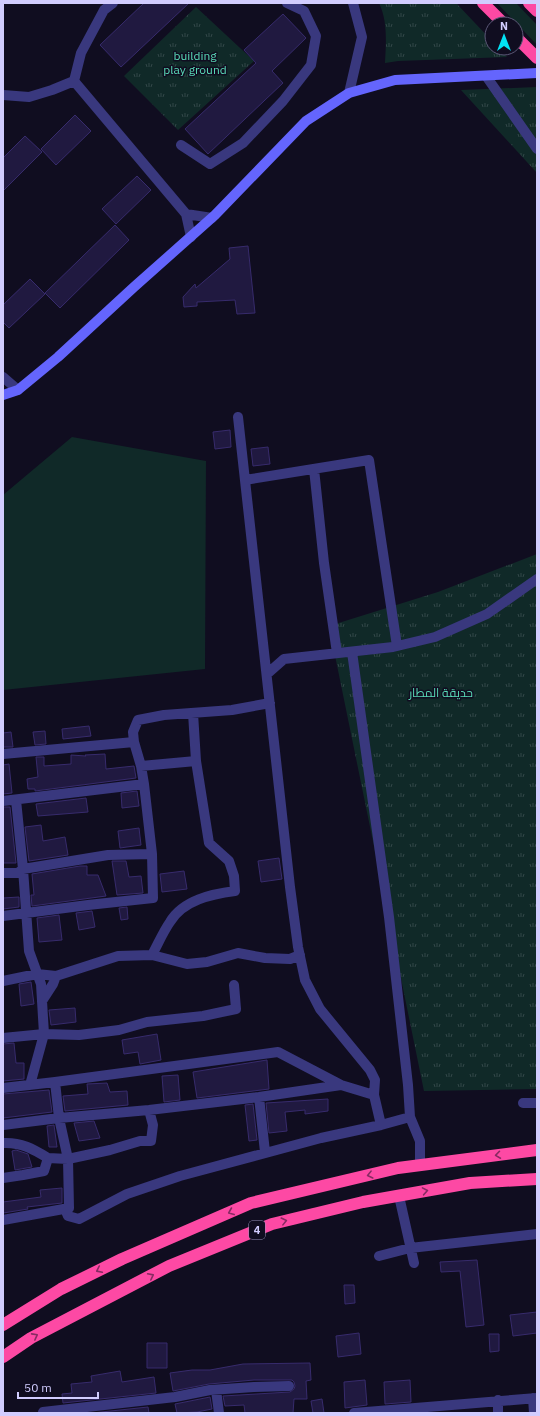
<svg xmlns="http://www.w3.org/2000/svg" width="540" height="1416" font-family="'IBM Plex Sans',Cairo,sans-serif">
	<defs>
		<pattern id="park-tufts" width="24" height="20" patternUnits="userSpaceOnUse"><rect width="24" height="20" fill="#102928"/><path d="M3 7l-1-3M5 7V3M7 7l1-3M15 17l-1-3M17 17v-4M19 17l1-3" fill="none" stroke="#324748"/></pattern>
	</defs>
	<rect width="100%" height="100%" fill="#100d20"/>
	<path fill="#102928" d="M497,3H516L537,25V45Z
		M72,437L206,461L205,669L3,690V495Z"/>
	<path fill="url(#park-tufts)" d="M379,3H456L492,41V48H499L507,57L398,61L385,63C386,44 388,21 379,3Z
		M196,7L254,61L178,130L124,76Z
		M537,87V173L461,90Z
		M537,554V1089L424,1091L329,626L438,592Z"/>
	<path fill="#201940" stroke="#372b6c" d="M144,3H189L121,67L100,45Z
		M283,14L306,38L272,71L283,83L208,154L185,129L256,63L244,50Z
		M75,115L91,131L56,165L41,149Z
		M25,136L42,152L3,191V158Z
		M137,176L151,190L116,224L102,209Z
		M115,225L129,240L60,308L45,293Z
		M248,246L255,313L237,314L235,300L197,302V306L184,307L183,297L195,284L196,288L230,259L229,248Z
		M30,279L45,294L9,328L3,322V305Z
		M230,430L231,447L215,449L213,432Z
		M268,447L270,464L253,466L251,449Z
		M89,726L91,736L63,739L62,729Z
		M45,731L46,744L35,745L33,732Z
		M11,732L13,747H3V733Z
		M105,754L106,769L134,766L136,778L35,791V789H28L27,779L38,777L36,757H44V766L71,764V755L86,756L85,755Z
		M9,764L12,793L3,794V765Z
		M137,791L139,806L122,808L121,793Z
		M86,798L88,812L38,816L36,804Z
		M3,807H10L16,863H3Z
		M41,825L43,841L65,837L68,855L29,861L25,827Z
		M139,828L141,845L120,848L118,831Z
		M279,858L282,879L261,882L258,861Z
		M112,861H126L129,877L141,876L143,893L117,895Z
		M80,866H87V875H98L106,896L32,906L31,895H34L32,874Z
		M184,871L187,889L162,892L160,874Z
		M19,897V907L3,909V898Z
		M127,907L128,919L121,920L119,908Z
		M92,911L95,927L79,930L76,913Z
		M59,915L62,940L39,942L37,918Z
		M31,982L34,1004L21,1006L19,984Z
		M75,1008L76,1022L51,1025L49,1010Z
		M157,1034L161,1060L140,1064L138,1052L124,1054L122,1040Z
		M14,1043L16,1063H24V1079L3,1081V1044Z
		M267,1060L269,1089L197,1098L193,1072Z
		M178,1075L180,1100L164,1102L162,1076Z
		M107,1083L110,1092L127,1091L128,1105L65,1111L63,1096L88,1094L87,1084Z
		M49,1090L52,1112L3,1118V1094Z
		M328,1099V1111L305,1114V1110L285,1112L287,1131L269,1133L266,1103Z
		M253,1104L257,1140L249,1141L245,1105Z
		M94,1121L100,1138L79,1141L74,1123Z
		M54,1125L57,1147H49L47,1126Z
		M16,1150L28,1154L32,1167L15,1170L12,1151Z
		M62,1188V1203L27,1207L28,1209L3,1213V1202L41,1197L40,1190Z
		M477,1260L484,1325L466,1327L460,1271L441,1272L440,1262Z
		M344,1285H354L355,1303L345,1304Z
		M537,1312V1333L513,1336L510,1315Z
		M359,1333L361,1354L338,1357L336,1336Z
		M489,1334H499V1351L490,1352Z
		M147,1343H167V1368H147Z
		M310,1363L311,1380L306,1381L307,1399H294L293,1413H245L244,1405L225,1406L223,1396L290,1392L294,1389L295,1386L294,1382L292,1380H254L209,1384L173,1391L170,1373L192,1370H210L243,1364Z
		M120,1371L122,1382L154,1377L156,1393L63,1403L62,1394L72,1393L71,1384L92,1382L91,1376Z
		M365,1380L367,1405L345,1408L344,1382Z
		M410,1380L411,1402L385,1404L384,1382Z
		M210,1397L212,1409L197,1412L177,1413L175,1404Z
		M322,1399L324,1413H313L311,1401Z
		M148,1407L149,1413H92Z"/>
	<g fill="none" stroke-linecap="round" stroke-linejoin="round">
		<path stroke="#39387e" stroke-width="10" d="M486,76L537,149
			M74,81L81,53L104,10L113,3
			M349,93L362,37L353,3
			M3,95L29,97L52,90L74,81L186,214
			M181,145L210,164L243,143L283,101L311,65L316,36L304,11L287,3
			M191,237L186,214L212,218
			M3,377L18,390
			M238,417L290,887L298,947L305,980L320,1009L370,1070L375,1080L374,1095
			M314,469L324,563L337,653
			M245,480L369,460L397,646
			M352,652L389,917L408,1085L410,1117
			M267,674L284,659L393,647L435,637L487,614L537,579
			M3,754L134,742
			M141,766L196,761
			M16,800L23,869L29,951L41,984L44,1034L30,1085
			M3,801L144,784
			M3,873H18L23,869L108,855L152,854
			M3,916L88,905L153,898L152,854L144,784L141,766L134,742L133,732L138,720L164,715L232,710L270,703
			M152,955C158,944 163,932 170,922C183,900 212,894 235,891L234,876L229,861L209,843L196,761L193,713
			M3,981L37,974L56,976L118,956L152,955L187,964L207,962L238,953L265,958L290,959L300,955
			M42,1001L53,984L56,976
			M3,1038L44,1034L79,1035L119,1030L147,1022L203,1016L236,1009L234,985
			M3,1088L55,1082L278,1052L341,1085
			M259,1097L265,1152
			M523,1103H537
			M3,1125L59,1118L149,1110L259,1097L341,1085L374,1095L381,1125
			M3,1143C21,1142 33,1149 48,1158
			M3,1178L23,1175L44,1171L48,1158L68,1159L110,1150L140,1141H151L153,1125L149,1110
			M399,1196L414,1263
			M65,1209L68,1216L79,1219L127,1194L180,1176L321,1138L381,1125L410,1117L420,1141V1165
			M3,1220L69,1208L68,1159L59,1118L55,1082
			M379,1256L410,1248L537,1234
			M216,1390L219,1413
			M533,1398L534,1413
			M43,1412L175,1397L210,1390L254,1387L289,1386
			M354,1413L537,1398
			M498,1413V1400"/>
		<path stroke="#6465fd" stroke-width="10" d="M3,395L18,390L58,357L134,287L215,215L306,121L349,93L395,80L537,73"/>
		<path stroke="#fd49a4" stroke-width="12" d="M483,3L504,24
			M529,3L537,11
			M516,37L537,58
			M3,1325L61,1289L122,1259L251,1203L398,1168L537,1150
			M3,1357L31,1338L169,1266L272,1224L363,1202L470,1183L537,1179"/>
	</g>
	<defs><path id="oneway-chevron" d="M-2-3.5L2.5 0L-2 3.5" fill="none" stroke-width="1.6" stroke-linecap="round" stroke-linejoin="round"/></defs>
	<g stroke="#862b62">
		<use href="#oneway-chevron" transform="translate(498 1155) rotate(172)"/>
		<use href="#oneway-chevron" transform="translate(370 1175) rotate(166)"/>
		<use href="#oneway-chevron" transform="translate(425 1191) rotate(-10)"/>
		<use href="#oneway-chevron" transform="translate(231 1212) rotate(157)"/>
		<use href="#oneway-chevron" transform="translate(284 1221) rotate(-14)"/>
		<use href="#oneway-chevron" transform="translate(99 1270) rotate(154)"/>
		<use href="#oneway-chevron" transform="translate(151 1276) rotate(-27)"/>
		<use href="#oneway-chevron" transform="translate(35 1336) rotate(-28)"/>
	</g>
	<g text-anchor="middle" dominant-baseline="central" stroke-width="3" stroke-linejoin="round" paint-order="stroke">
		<rect fill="#100d20" stroke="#9793bb" stroke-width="1" x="249" y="1221" width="16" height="18" rx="3"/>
		<g font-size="11" font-weight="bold" fill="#d1ccfe">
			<text x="257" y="1230">4</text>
		</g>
		<g font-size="12" fill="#5addb9" stroke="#100d20">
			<text x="195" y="55">building<tspan x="195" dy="14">play ground</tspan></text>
			<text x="441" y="692">حديقة المطار</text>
		</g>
	</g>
	<rect width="540" height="1416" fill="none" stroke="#d1ccfe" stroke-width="8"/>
	<g transform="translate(504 36)"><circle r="19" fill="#100d20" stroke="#5d5979"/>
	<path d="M0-3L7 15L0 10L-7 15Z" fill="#03e1f3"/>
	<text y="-6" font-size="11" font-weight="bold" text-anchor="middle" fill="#d1ccfe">N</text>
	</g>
	<path d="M18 1392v6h80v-6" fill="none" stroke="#d1ccfe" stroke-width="2"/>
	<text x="24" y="1392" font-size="12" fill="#d1ccfe" stroke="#100d20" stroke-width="3" paint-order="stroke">50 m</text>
</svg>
